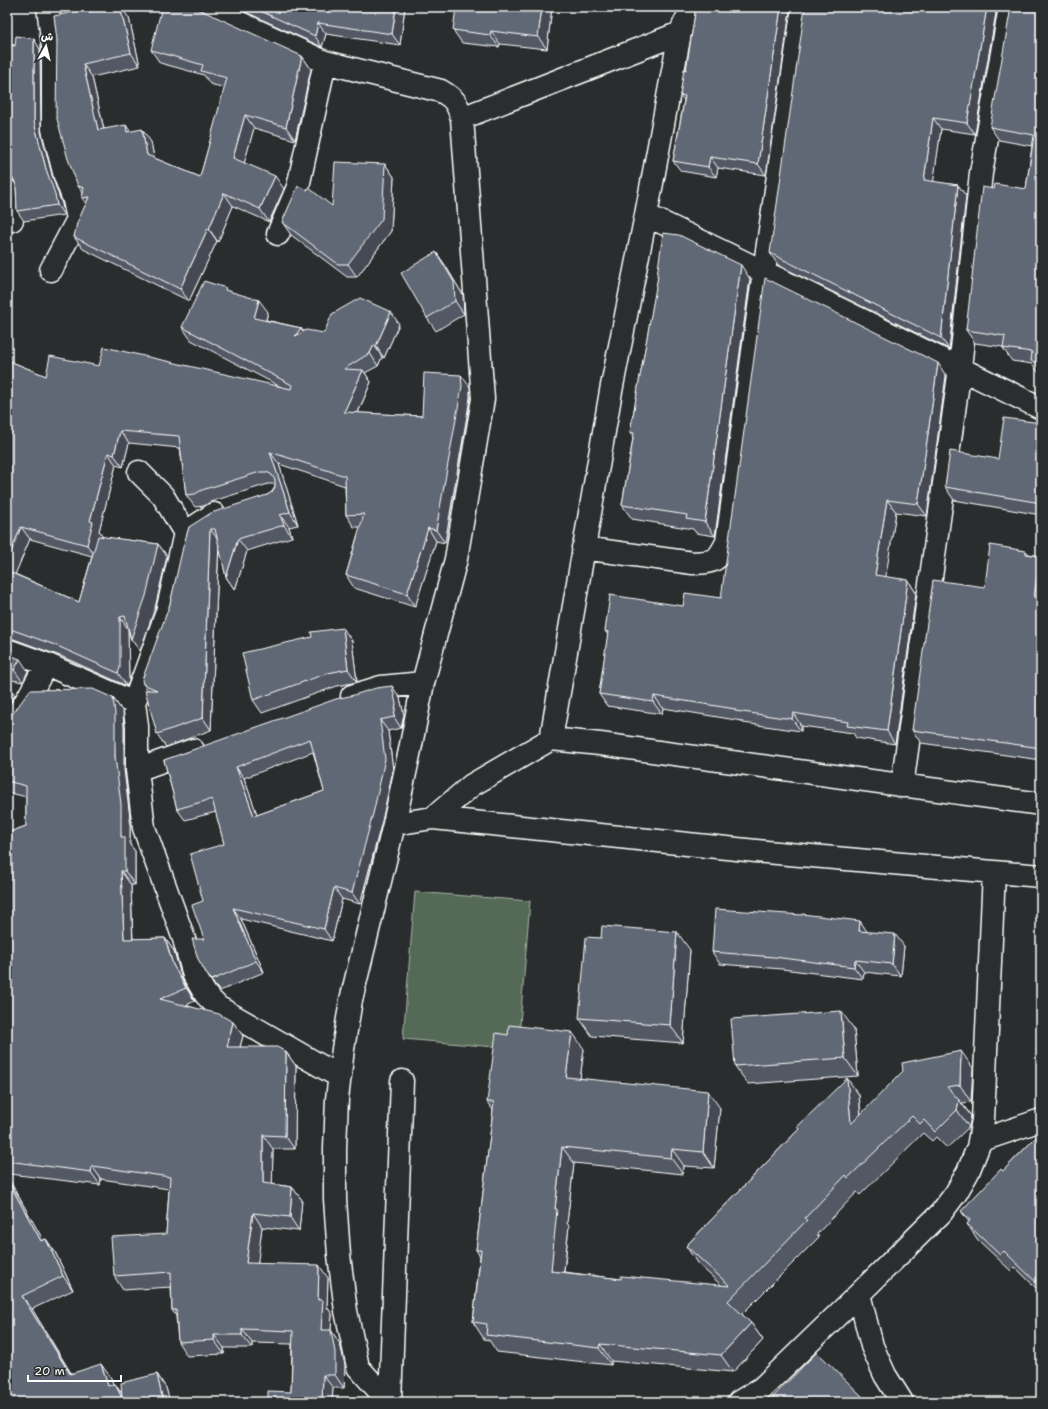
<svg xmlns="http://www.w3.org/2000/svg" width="1048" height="1409" font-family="'Shantell Sans','Playpen Sans Arabic',sans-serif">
	<rect width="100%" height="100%" fill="#2a2d2e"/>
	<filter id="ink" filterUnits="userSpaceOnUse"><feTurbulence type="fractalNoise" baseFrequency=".025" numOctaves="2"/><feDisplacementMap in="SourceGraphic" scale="8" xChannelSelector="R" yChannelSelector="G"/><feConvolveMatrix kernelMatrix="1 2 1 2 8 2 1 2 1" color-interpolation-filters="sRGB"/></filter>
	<g filter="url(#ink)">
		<path fill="#546b57" stroke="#aab5ab" d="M415,892L530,901L518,1049L403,1039Z"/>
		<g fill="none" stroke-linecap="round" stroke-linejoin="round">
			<defs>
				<path id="minor" d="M48,7L53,46V129L65,176L74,200L78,219L51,270
					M205,7L325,62L441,91C455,99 457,103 462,118L483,399L456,559L423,683L410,750L394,824L351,1000L343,1049L337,1099L335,1148V1199L339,1255L346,1311L358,1367L389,1402
					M462,118L680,33
					M7,191L10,196L12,220
					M646,215C779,278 909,344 1041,408
					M278,234L298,187L325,62
					M139,472L163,496L185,533
					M214,514L185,533L167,612L134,703L137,726V770L144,828L184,939L194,975L206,995L218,1007L340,1077
					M583,548L693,563C715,562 717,562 727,542L764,271L803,7
					M7,650L46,664L134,703
					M352,696L381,687L423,683
					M7,725C25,707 34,687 46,664
					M551,739L600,744L1041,804
					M137,770L193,750
					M902,786L960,368L981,173L1010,7
					M433,818L472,785L551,739L611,391L646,215L680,33L689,14L696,7
					M394,824L433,818L766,852L1041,876
					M979,1141L1041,1120
					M859,1294L872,1346L885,1375L902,1402
					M390,1402L402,1081
					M739,1402L762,1388L859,1294L941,1213L956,1193L968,1172L978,1147L983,1120L994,872"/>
			</defs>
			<use href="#minor" stroke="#fff" stroke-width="25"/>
			<use href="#minor" stroke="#2a2d2e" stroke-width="22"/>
		</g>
		<path fill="#535965" stroke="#fff" fill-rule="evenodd" d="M235,7H405L400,45L326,34L322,47Z
			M552,7L547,49L500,44L499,47L462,43L453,30Z
			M696,7H787L790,11L766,175L718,168L716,177L681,171L673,161L684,100L680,95L686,70Z
			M997,7L975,134L941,129L933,182L958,185L966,196L949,349L778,265L770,253Z
			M1041,7V375L1040,374L1032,364L1012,361L1003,348V347L975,343L966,330L994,189H1026L1032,146L999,140L990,127Z
			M90,11L129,18L140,66L92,77L104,129L131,132L151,142L154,158L200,177L225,88L210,84L204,75L160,63L151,50L302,56L311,69L295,140L254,128L244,163L284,189L269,222L233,206L218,242L217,241L189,301L83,249L74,237L86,204L82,198L83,193L78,186L57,40Z
			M7,44L40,49L41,132L53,179L62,204L64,215L24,221L17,211L16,185L13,180L7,179Z
			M385,164L394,177L391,231L357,277H347L291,235L282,222L332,206Z
			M436,252L445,265L463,295L464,314L436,331L427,318Z
			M657,276L750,279L715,536L696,533L693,529L632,519L622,505L633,438L630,432L658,278Z
			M228,291L268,312L266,320L301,328L303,331L324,333L399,324L384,358L382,357L378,366L365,373L371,382L358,413L422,416L470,387V398L445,543L436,541L415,607L354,588L346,575L360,527H354L346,515L345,486L279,464L298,525L289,527L292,537L247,551L235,590L226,577L219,545L211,730L166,747L157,734L148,690L143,684L170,604L189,527L267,495L272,492L275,487V484H268L210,502L204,506L195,507L186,495L180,448L129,443L123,467L116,465L99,531L102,535L101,537L158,544L167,556L155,608L140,651L131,639L128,629L129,681L127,686L63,657L11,638H7V360L46,376L99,366L281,387L191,340L182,327ZM30,539L92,556L79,602L15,574Z
			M946,376L927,516L896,512L885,577L908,580L916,593L895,744L856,738L853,733L801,726V731L743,723L742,721L663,708L662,714L607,706L599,694L608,635L605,631L683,606L721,598Z
			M1041,423V515L954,500L945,487L998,459Z
			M1026,551L1029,554L1040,556L1041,557V760L921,743L912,730L985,587Z
			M352,641L357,682L337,686L262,713L253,700Z
			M7,654L28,671L23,682L7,679Z
			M113,698L123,712L124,727V770L130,818V845L135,851V885H131L133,939L165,938L174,951L182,979L195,1001L186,1005L233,1022L243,1036L240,1047L286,1052L296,1066L295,1149H273L272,1184L292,1187L302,1200L299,1231L262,1227L257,1263L328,1278L327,1307L332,1314L331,1330L340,1344L345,1365L344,1388H333L332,1402H225L268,1401L291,1392L292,1344L252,1343V1348H224V1354L187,1356L178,1342L176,1316L172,1310L171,1287L123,1290L114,1276L166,1234L169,1189L101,1179L100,1185L10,1174L7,1169V1106L8,1098H7V833L26,826V797L7,792V720Z
			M400,698L404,715L401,728L388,731L393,770L382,821L360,904L342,899L332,941L241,919L264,972L220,991L216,987L208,976L204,939L203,901L224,844L216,812L185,820L177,809L164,760ZM313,752L324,791L257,815L244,778Z
			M868,932L904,946L901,976L864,972L863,979L782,969L720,964L712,952Z
			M690,950L683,1043L592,1036L579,1018Z
			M854,1029L858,1076L748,1084L735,1066Z
			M584,1049L580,1078L720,1108L714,1168L684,1166L683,1174L574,1163L567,1223L569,1226L564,1272L621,1279L722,1286L697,1263L686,1246L799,1129L797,1127L859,1095L861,1115L973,1068L971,1102L962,1103L971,1116L969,1127L947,1148L936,1137L932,1141L923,1133L860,1195L857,1192L817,1234L819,1237L742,1314L751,1323L763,1340L733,1372L611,1361V1365L497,1352L489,1340L484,1339L473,1322L480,1256L476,1250L493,1110L487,1102Z
			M1041,1132V1293L1015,1267L1011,1271L978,1240L967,1224L969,1222L961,1211L1003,1171Z
			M7,1176L43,1240L46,1239L55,1252L73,1290L32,1309L71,1373L111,1378L113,1384L122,1393L157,1374L166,1388L170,1402H7Z"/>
		<path fill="#444853" stroke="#fff" d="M120,7H121L129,18L140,66L131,53Z
			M396,7H405L400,45L392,34Z
			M542,7H552L547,49L538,37Z
			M781,7H787L790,11L766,175L758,164Z
			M987,7H997L975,134L967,123Z
			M318,23L326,34L322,47L315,36Z
			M491,31L500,44L499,47L490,35Z
			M34,39L40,49L41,132L53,179L62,204L64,215L57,205L46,169L34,122Z
			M302,56L311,69L295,140L286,127Z
			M83,64L92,77L107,143L98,130Z
			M245,115L254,128L242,171L233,158Z
			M933,118L941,129L932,192L924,180Z
			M126,125L135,138L127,132Z
			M142,129L151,142L156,168L147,155Z
			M710,157L718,168L716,177L708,167Z
			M385,164L394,177L391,231L357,277L348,264Z
			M275,176L284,189L269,222L260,209Z
			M958,185L966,196L949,349L941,338Z
			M224,193L233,206L218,242L209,229Z
			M208,228L217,241L189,301L180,289Z
			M436,252L445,265L463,295L464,314L455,301Z
			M741,265L750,279L715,536L705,522Z
			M259,300L268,312L263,330L254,318Z
			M391,312L399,324L384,358L376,346Z
			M301,328L309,341L295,336Z
			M374,345L382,357L378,366L370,353Z
			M938,363L946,376L927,516L918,504Z
			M363,370L371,382L353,424L344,412Z
			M461,375L470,387V398L445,543L436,530Z
			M120,431L129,443L123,467L114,455Z
			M270,452L279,464L298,525L290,512Z
			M108,453L116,465L99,531L102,535L96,557L87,545L90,521Z
			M1041,457V471L1039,468Z
			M887,500L896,512L884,588L875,575Z
			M280,515L289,527L292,537L284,525Z
			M21,527L30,539L12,582L7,574V561Z
			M428,528L436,541L415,607L407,594Z
			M210,529L219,541L211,730L203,718Z
			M238,539L247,551L235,590L226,577Z
			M158,544L167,556L155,608L140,651L131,639Z
			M1040,556L1041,557V607L1034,597Z
			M908,580L916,593L895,744L887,731Z
			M120,617L128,629L129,681L127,686L118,673Z
			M343,628L352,641L357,682L348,669Z
			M20,659L28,671L23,682L14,670Z
			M7,684L15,695L7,705Z
			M392,686L400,698L404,715L401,728L394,717Z
			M654,696L663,708L662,714L653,702Z
			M113,698L123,712L124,727V770L130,818V845L135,851V885L125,871L121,837L115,757Z
			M793,713L801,726V731L792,719Z
			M380,720L388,731L393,770L382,821L360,904L352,893Z
			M236,767L244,778L262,828L254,816Z
			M121,871L131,885L133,953L124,939Z
			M334,888L342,899L332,941L324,929Z
			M233,908L241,919L264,972L256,961Z
			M860,921L868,933L859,931Z
			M677,932L690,950L683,1043L670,1025Z
			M895,934L904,946L901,976L892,964Z
			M165,938L174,951L182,979L195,1001L186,988L173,965Z
			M855,960L864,972L863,979L854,967Z
			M841,1011L854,1029L858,1076L845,1058Z
			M233,1022L243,1036L236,1061L227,1047Z
			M572,1032L584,1049L578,1094L566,1077Z
			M961,1051L973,1068L971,1102L960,1085Z
			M286,1052L296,1066L295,1149L285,1136Z
			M847,1078L859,1095L863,1141L851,1124Z
			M708,1091L720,1108L714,1168L703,1152Z
			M959,1100L971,1116L969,1127L957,1110Z
			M263,1135L273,1149L272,1197L263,1183Z
			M562,1147L574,1163L567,1223L569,1226L562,1287L551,1271L555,1209Z
			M672,1149L684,1166L683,1174L671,1158Z
			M92,1166L101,1179L100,1185L91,1172Z
			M7,1176L51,1254L41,1241L7,1179Z
			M292,1187L302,1200L299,1231L290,1217Z
			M253,1213L262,1227L256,1277L246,1263Z
			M46,1239L55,1252L73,1290L63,1276Z
			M319,1265L328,1278L327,1307L332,1314L331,1330L340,1344L345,1365L344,1388L335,1375L321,1330L318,1300Z
			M22,1296L32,1309L79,1387L70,1374Z
			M751,1323L763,1340L733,1372L721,1355Z
			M242,1329L252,1343V1348L242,1335Z
			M214,1335L224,1348V1354L214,1340Z
			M600,1344L611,1361V1365L599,1348Z
			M101,1364L111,1378L118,1399L108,1386Z
			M157,1374L166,1388L170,1402H163Z
			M323,1375L333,1388L332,1402H322Z
			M115,1384L125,1398H122Z"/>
		<path fill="#616776" stroke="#fff" fill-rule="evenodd" d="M110,7H120L131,53L83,64L98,130L126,125L127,132L142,129L147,155L200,177L227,78L201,71L203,65L151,50L162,7H194L302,56L286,127L245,115L233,158L275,176L260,209L224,193L209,229L208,228L180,289L74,237L77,223L89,197L82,198L84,188L78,186L68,159L56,115L57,40L54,16L88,9L89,12Z
			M252,7H396L392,34L318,23L315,36Z
			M456,7H542L538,37L491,31L490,35L453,30Z
			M696,7H781L758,164L710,157L708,167L673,161L685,96L680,95L684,69L686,70Z
			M805,7H987L967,123L933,118L924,180L958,185L941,338L770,253Z
			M1011,7H1041V363L1031,361L1032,352L1003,348L1005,336L966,330L982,187L994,189L995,184L1026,189L1034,135L990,127Z
			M16,36L34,39V122L46,169L55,194L57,205L17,211L16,185L14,180L7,171V44L15,46Z
			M335,162L385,164L382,219L348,264H338L282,222L298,186L307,190L309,188L332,206Z
			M663,233L679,235L741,265L705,522L686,519L687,515L622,505L634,433L630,432L658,276H657Z
			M436,252L454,282L455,301L427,318L401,273Z
			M765,278L938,363L918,504L887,500L875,575L908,580L887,731L847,726L848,722L793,713L792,719L735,711V709L654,696L653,702L599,694L608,632L605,631L610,595L683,606L685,593L721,598Z
			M204,281L226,288L225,290L259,300L254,318L301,328L295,336L306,330L324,333L332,314L360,298L391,312L376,346L374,345L370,353L344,369L363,370L344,412L422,416L424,373L461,375L462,386L436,530L428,528L407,594L346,575L364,514L346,515L345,476L270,452L290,512L280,515L284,525L238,539L226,577L215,529H210L203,718L157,734L145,690H157L143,684L142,680L170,604L183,547L189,527L211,513L267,495L272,492L275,487V480L272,475L267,472H260L202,490L195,494L186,495L179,436L120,431L114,455L108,453L90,521L93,522L87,545L21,527L7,561V360L46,376L50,356L99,366L104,347L291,389L292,385L182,327Z
			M1004,418L1041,423V457L1039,468L1041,469V503L945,487L950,451L998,459Z
			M98,536L158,544L146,596L131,639L125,616L120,617V668L118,673L55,645L7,628V571L79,602Z
			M990,545L1026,551V554L1040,556L1034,597L1041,598V748L912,730L933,580L985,587Z
			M343,628L348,669L328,673L253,700L242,653L312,637L311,632Z
			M7,654L20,659L14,670L7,668Z
			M392,686L396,704L394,717L380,720L385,759L374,810L352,893L334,888L324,929L233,908L256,961L212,980L208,976L198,959L192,939H204L192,905L203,901L190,854L224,844L212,799L177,809L164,760L336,699L354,695L376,688ZM310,739L324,791L254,816L236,767Z
			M93,689L113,698L115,713V757L121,804V837H125V871H121L124,939L165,938L173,965L186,988L160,999L219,1014L233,1022L227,1047H277L286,1052L285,1136L263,1135V1183L292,1187L290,1217L253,1213L246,1263L319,1265L318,1300H323L321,1330H331L335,1352V1375H323L322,1402H225V1400L268,1401V1391L291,1392L293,1331L242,1329V1335H214V1340L178,1342L176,1310H172L171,1272L114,1276L111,1237L166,1234L170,1177L92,1166L91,1172L7,1161V1106L9,1085H7V833L26,826V786L7,781V720L14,712L30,690Z
			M715,909L802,915V914L860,921L859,931L895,934L892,964L855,960L854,967L774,957L712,952Z
			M602,926L677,932L670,1025L579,1018L586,937L601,938Z
			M841,1011L845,1058L735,1066L731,1019Z
			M509,1025L572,1032L566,1077L708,1091L703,1152L672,1149L671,1158L562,1147L555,1209H557L551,1271L621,1279V1276L730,1286L686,1246L799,1129L797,1127L847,1078L851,1124L903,1071L902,1063L961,1051L960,1085L947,1087L959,1100L957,1110L935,1132L924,1120L920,1124L912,1116L848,1178L846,1175L805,1218L807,1220L728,1301L751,1323L721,1355L600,1344L599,1348L486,1335L487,1324L473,1322L481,1250H476L494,1102H487L496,1033L508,1035Z
			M1041,1132V1287L1004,1251L1000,1255L967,1224L970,1220L961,1211L1001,1169L1003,1171Z
			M7,1179L41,1241L46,1239L63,1276L22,1296L70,1374L101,1364L108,1386L115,1384L122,1398L121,1383L157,1374L163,1402H58V1400L54,1402H7Z
			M817,1352L868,1402H768Z"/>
	</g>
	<rect width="1048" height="1409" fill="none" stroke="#2a2d2e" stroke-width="24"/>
	<rect x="12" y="12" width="1024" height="1385" fill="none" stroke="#fff" stroke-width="1.5" filter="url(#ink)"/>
	<g transform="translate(46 46) rotate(8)" stroke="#2a2d2e" stroke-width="3" paint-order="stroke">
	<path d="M0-3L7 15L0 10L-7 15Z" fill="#ffffff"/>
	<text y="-6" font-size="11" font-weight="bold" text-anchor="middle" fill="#ffffff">ش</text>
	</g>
	<path d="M28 1375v6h93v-6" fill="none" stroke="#ffffff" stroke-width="2"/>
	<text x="34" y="1375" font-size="12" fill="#ffffff" stroke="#2a2d2e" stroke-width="3" paint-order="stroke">20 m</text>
</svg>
